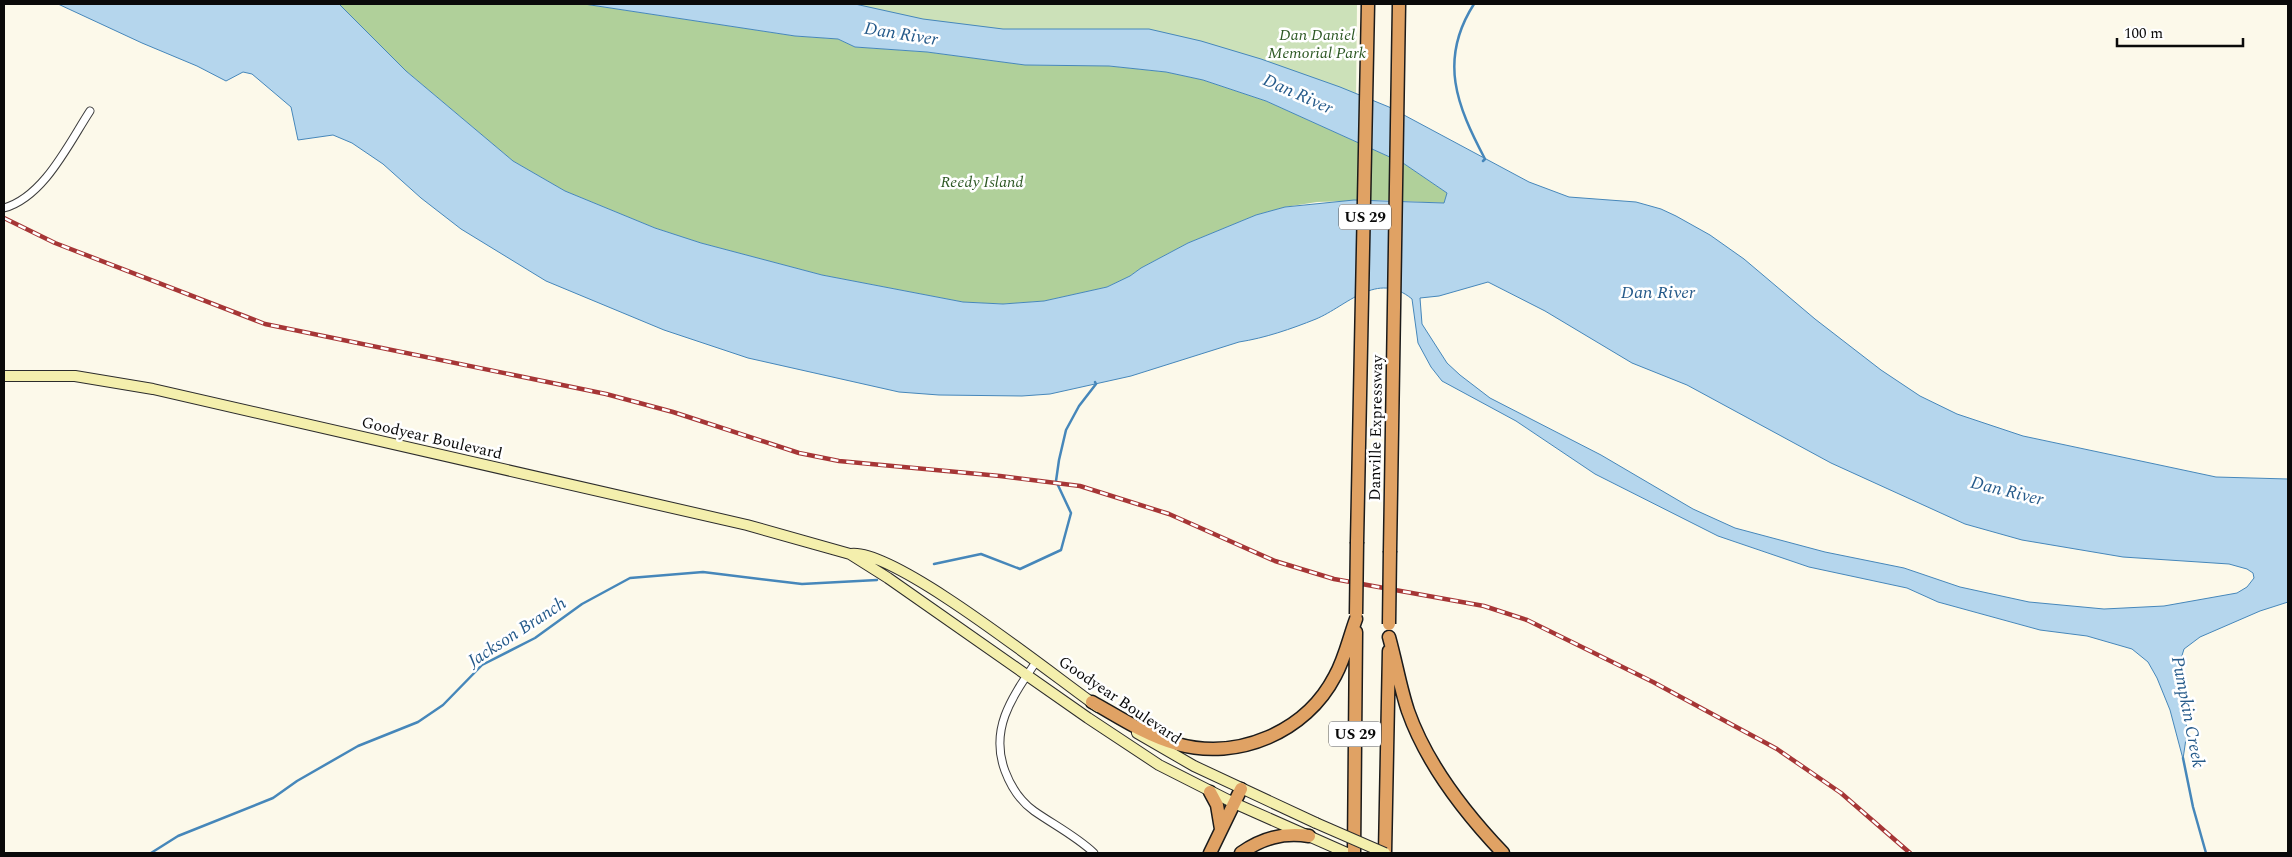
<svg xmlns="http://www.w3.org/2000/svg" width="2292" height="857" font-family="Spectral,serif">
	<rect width="100%" height="100%" fill="#fcf9ea"/>
	<path fill="#cce1b9" d="M778,4H1357L1356,101L991,32Z"/>
	<path fill="#b0d09a" d="M339,4H584L795,36L838,39L855,47L927,52L1025,65L1109,66L1166,72L1203,80L1266,101L1403,163L1447,193L1444,203L1380,200L1317,202L1285,207L1256,215L1188,243L1141,268L1130,276L1107,287L1044,301L1003,304L963,302L822,275L701,243L655,228L565,191L513,161L406,71Z"/>
	<path fill="#b5d6ed" stroke="#4687ba" fill-rule="evenodd" d="M58,4H339L406,71L513,161L565,191L655,228L701,243L822,275L963,302L1003,304L1044,301L1107,287L1130,276L1141,268L1188,243L1256,215L1285,207L1354,200L1444,203L1447,193L1403,163L1266,101L1203,80L1166,72L1109,66L1025,65L927,52L855,47L838,39L795,36L584,4H855L923,19L1003,29H1149L1201,41L1261,59L1340,87L1389,107L1529,182L1569,197L1636,202L1661,209L1676,216L1710,235L1744,259L1815,319L1881,370L1920,396L1957,414L2023,436L2216,477L2288,479V602L2260,611L2200,637L2184,649L2180,662L2187,732L2183,759L2170,710L2157,678L2148,662L2132,649L2087,636L2040,630L1938,602L1907,588L1809,567L1718,536L1595,474L1516,421L1442,381L1431,367L1418,343L1412,299C1377,270 1347,306 1316,319C1291,329 1265,338 1239,342L1131,376L1050,394L1022,396L939,395L899,392L748,358L664,330L546,281L461,229L421,198L383,164L352,143L333,135L298,140L291,107L252,74L243,72L226,81L197,66L142,43ZM1488,282L1545,311L1632,363L1687,385L1831,463L1965,524L2022,540L2123,557L2229,564L2247,569L2253,573L2254,578L2247,587L2237,593L2164,606L2104,609L2029,602L1960,587L1904,568L1825,552L1735,528L1693,509L1601,455L1490,398L1460,375L1447,363L1422,324L1420,298L1439,296Z"/>
	<g fill="none" stroke-linecap="round" stroke-linejoin="round">
		<path stroke="#4687ba" stroke-width="2.5" d="M1474,4C1438,60 1457,106 1485,159L1483,161
			M934,564L981,554L1020,569L1061,550L1071,513L1056,481L1059,460L1066,430L1079,406L1096,384L1095,382
			M2183,758L2193,807L2206,853
			M151,853L178,836L273,798L297,781L358,746L418,722L443,705L482,665L535,638L582,604L630,578L703,572L802,584L877,580"/>
		<defs>
			<path id="street" d="M4,208C44,197 69,143 90,111
				M1036,662C1013,696 989,728 1005,771C1011,787 1020,801 1034,811C1054,825 1076,836 1094,853"/>
			<path id="secondary" d="M4,376H75L153,389L747,525L850,554L888,578L1088,718L1159,765L1234,803L1347,853
				M851,554C895,548 1055,677 1098,707
				M1137,733L1194,766L1316,823"/>
			<path id="highway" d="M1357,542L1368,4
				M1390,551L1399,4
				M1389,637C1396,662 1400,687 1408,711C1427,765 1464,812 1503,853
				M1092,702C1119,717 1147,736 1177,744C1238,761 1306,732 1335,676C1345,658 1349,638 1356,619
				M1210,792L1217,805L1221,829
				M1210,853L1241,789
				M1241,853C1262,838 1283,832 1309,836
				M1354,853L1356,632
				M1385,853L1389,651"/>
		</defs>
		<use href="#street" stroke="#3d3d3d" stroke-width="9"/>
		<use href="#secondary" stroke="#2c2c2c" stroke-width="12"/>
		<use href="#highway" stroke="#1b1b1b" stroke-width="15"/>
		<use href="#street" stroke="#fff" stroke-width="7"/>
		<use href="#secondary" stroke="#f4efad" stroke-width="10"/>
		<use href="#highway" stroke="#e0a264" stroke-width="12"/>
		<defs>
			<path id="rail" d="M4,218L55,243L265,324L606,394L673,412L799,453L839,461L1000,476L1080,486L1169,514L1275,561L1334,579L1484,606L1527,620L1653,682L1777,749L1841,793L1910,853"/>
		</defs>
		<use href="#rail" stroke="#a63636" stroke-width="4.5"/>
		<use href="#rail" stroke="#fff" stroke-width="2.5" stroke-dasharray="8" stroke-linecap="butt"/>
		<defs>
			<path id="secondary-bridge" d="M1316,823L1385,853"/>
			<path id="highway-bridge" d="M1356,614L1357,542
				M1389,624L1390,551"/>
		</defs>
		<use href="#secondary-bridge" stroke="#2c2c2c" stroke-width="12" stroke-linecap="butt"/>
		<use href="#highway-bridge" stroke="#1b1b1b" stroke-width="15" stroke-linecap="butt"/>
		<use href="#secondary-bridge" stroke="#f4efad" stroke-width="10"/>
		<use href="#highway-bridge" stroke="#e0a264" stroke-width="12"/>
	</g>
	<g text-anchor="middle" dominant-baseline="central" stroke-width="5" stroke-linejoin="round" paint-order="stroke">
		<g fill="#fff" stroke="#545454" stroke-width="1">
			<rect x="1339" y="204.5" width="52" height="25" rx="4"/>
			<rect x="1329" y="721.5" width="52" height="25" rx="4"/>
		</g>
		<g font-size="15" font-weight="bold" fill="#0a0a0a">
			<text x="1365" y="217">US 29</text>
			<text x="1355" y="734">US 29</text>
		</g>
		<g font-size="16" font-style="italic" fill="#2d5824" stroke="#fff">
			<text x="1317" y="35">Dan Daniel<tspan x="1317" dy="18">Memorial Park</tspan></text>
			<text x="982" y="182">Reedy Island</text>
		</g>
		<g font-size="16" fill="#0a0a0a" stroke="#fff">
			<text transform="translate(1376 428) rotate(-89)">Danville Expressway</text>
			<text transform="translate(432 438) rotate(13)">Goodyear Boulevard</text>
			<text transform="translate(1120 700) rotate(34)">Goodyear Boulevard</text>
		</g>
		<g font-size="18" font-style="italic" fill="#255a8a" stroke="#fff">
			<text transform="translate(901 34) rotate(9)">Dan River</text>
			<text transform="translate(1298 94) rotate(24)">Dan River</text>
			<text x="1658" y="292">Dan River</text>
			<text transform="translate(2007 491) rotate(14)">Dan River</text>
			<text transform="translate(517 632) rotate(-33)">Jackson Branch</text>
			<text transform="translate(2188 712) rotate(79)">Pumpkin Creek</text>
		</g>
	</g>
	<rect width="2292" height="857" fill="none" stroke="#0a0a0a" stroke-width="10"/>
	<path d="M2117 38v8h126v-8" fill="none" stroke="#0a0a0a" stroke-width="2.5"/>
	<text x="2124" y="38" font-size="15" fill="#0a0a0a" stroke="#ffffff" stroke-width="4" paint-order="stroke">100 m</text>
</svg>
